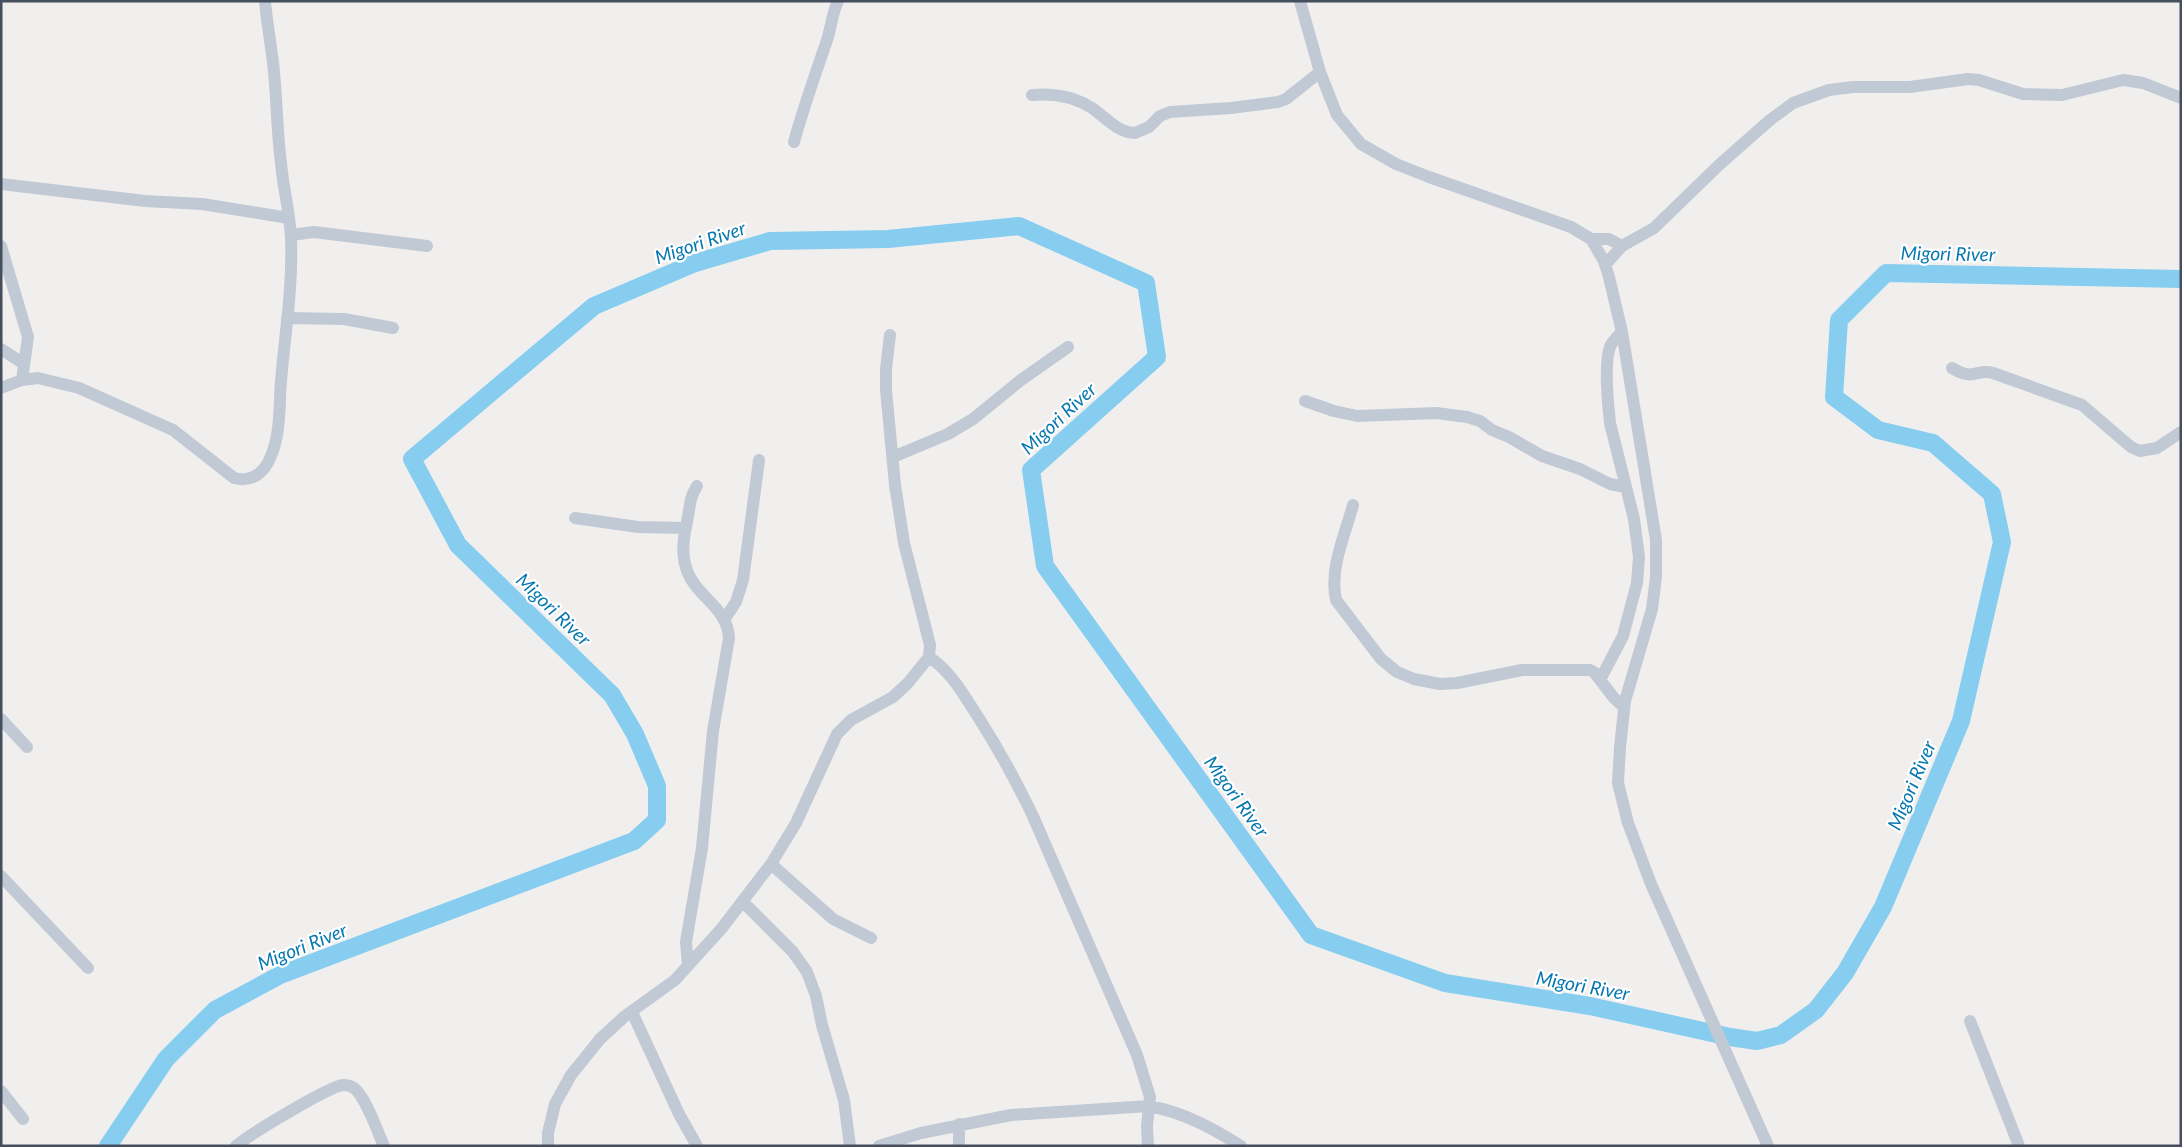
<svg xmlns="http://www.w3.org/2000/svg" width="2182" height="1147" font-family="Lato,sans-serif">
	<rect width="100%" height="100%" fill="#f1efee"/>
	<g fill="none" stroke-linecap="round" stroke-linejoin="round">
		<path stroke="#86cdf0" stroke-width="18" d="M108,1146L166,1059L215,1010L280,975L634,841L657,820V786L635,734L612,695L458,545L412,459L594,306L695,263L770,241L888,239L1019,226L1146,283L1157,357L1031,470L1045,566L1311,935L1445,983L1590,1006L1730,1037L1757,1041L1781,1035L1816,1010L1845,973L1883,907L1961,721L2002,542L1992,494L1933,443L1878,430L1834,397L1839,320L1886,273L2181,279"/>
		<path stroke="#c1c9d4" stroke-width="12" d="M1300,1L1320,72L1337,115L1361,144L1396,164L1429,177L1571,227L1591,239L1604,261L1609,277L1622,332L1656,540V577L1652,609L1625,701L1620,747L1618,783L1628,823L1651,884L1768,1146
			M1032,95C1053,93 1073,96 1092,108C1105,117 1118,133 1135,133L1149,127L1160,116L1170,112L1231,108L1278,102L1286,99L1320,72
			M794,142C803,109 814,78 825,46C831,31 831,16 838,1
			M1,184L145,201L202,204L289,218
			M291,235L314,232L427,246
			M1591,239H1609L1622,246
			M1,246L28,337L22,380
			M1605,265L1622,246L1654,228L1719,165L1770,120L1793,103L1829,90L1853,87H1910L1968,79L1979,80L2023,94L2062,95L2123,80L2143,83L2181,98
			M287,318L344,319L393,328
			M1,349L24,364
			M1952,368C1975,382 1976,368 1993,373L2082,405L2131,447L2140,451L2157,448L2181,432
			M1,388L22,380L38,378L79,388L173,430L234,478C252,483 265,472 271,456C281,432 279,405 281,381C285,333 293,286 291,238C290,213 283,188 281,163C277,133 277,103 274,72C272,49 267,25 265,1
			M1305,401L1334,411L1357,416L1436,413L1467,417L1480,421L1492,430L1509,437L1542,456L1580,469L1610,484L1625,487
			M893,457L948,434L973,419L1021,380L1068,347
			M1353,505C1345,535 1329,569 1336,600L1381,659L1397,672L1414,679L1440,684L1457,683L1522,670H1590L1594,672L1614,698L1624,707
			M575,518L638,527L686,528
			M724,620L736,602L743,580L759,460
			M929,657C952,672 965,697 980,720C999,750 1016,781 1032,814L1137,1055L1150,1097L1147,1126L1148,1146
			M1600,680L1623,636L1637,583L1639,557L1634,519L1610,423C1608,406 1604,362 1610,347C1612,341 1618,336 1622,332
			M1,719L27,747
			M771,864L833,919L871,938
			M1,876L88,968
			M743,902L793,952L807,972L816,996L822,1025L844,1100L850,1146
			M688,965L686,942L702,848L713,731L729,638C728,614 708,602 695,585C680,566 682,543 687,522C690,508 689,498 697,486
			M632,1012L679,1114L697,1146
			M1970,1021L2019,1146
			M1,1091L23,1119
			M236,1146C250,1134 328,1087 343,1085C346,1085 351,1086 354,1088C366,1097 377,1131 384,1146
			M548,1146V1133L555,1104L571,1075L600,1039L625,1016L675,980L722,928L771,864L796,823L837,734L851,720L893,697L908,683L929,657L930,645L904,543L895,485L886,390V369L890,335
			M879,1146L921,1133L1011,1115L1149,1106C1183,1112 1212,1128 1241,1146
			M959,1146V1124"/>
	</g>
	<g text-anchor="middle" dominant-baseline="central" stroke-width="4.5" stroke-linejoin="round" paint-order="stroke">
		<g font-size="19" font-style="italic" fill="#0677b0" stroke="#fff">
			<text transform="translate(700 242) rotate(-19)">Migori River</text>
			<text transform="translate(1948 253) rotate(1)">Migori River</text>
			<text transform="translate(1058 418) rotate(-43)">Migori River</text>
			<text transform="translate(554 609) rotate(44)">Migori River</text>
			<text transform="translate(1911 785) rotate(-67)">Migori River</text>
			<text transform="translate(1237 796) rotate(54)">Migori River</text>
			<text transform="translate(302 946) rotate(-22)">Migori River</text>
			<text transform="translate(1583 985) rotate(10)">Migori River</text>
		</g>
	</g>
	<rect width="2182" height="1147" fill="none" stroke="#464f5d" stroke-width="5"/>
</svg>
